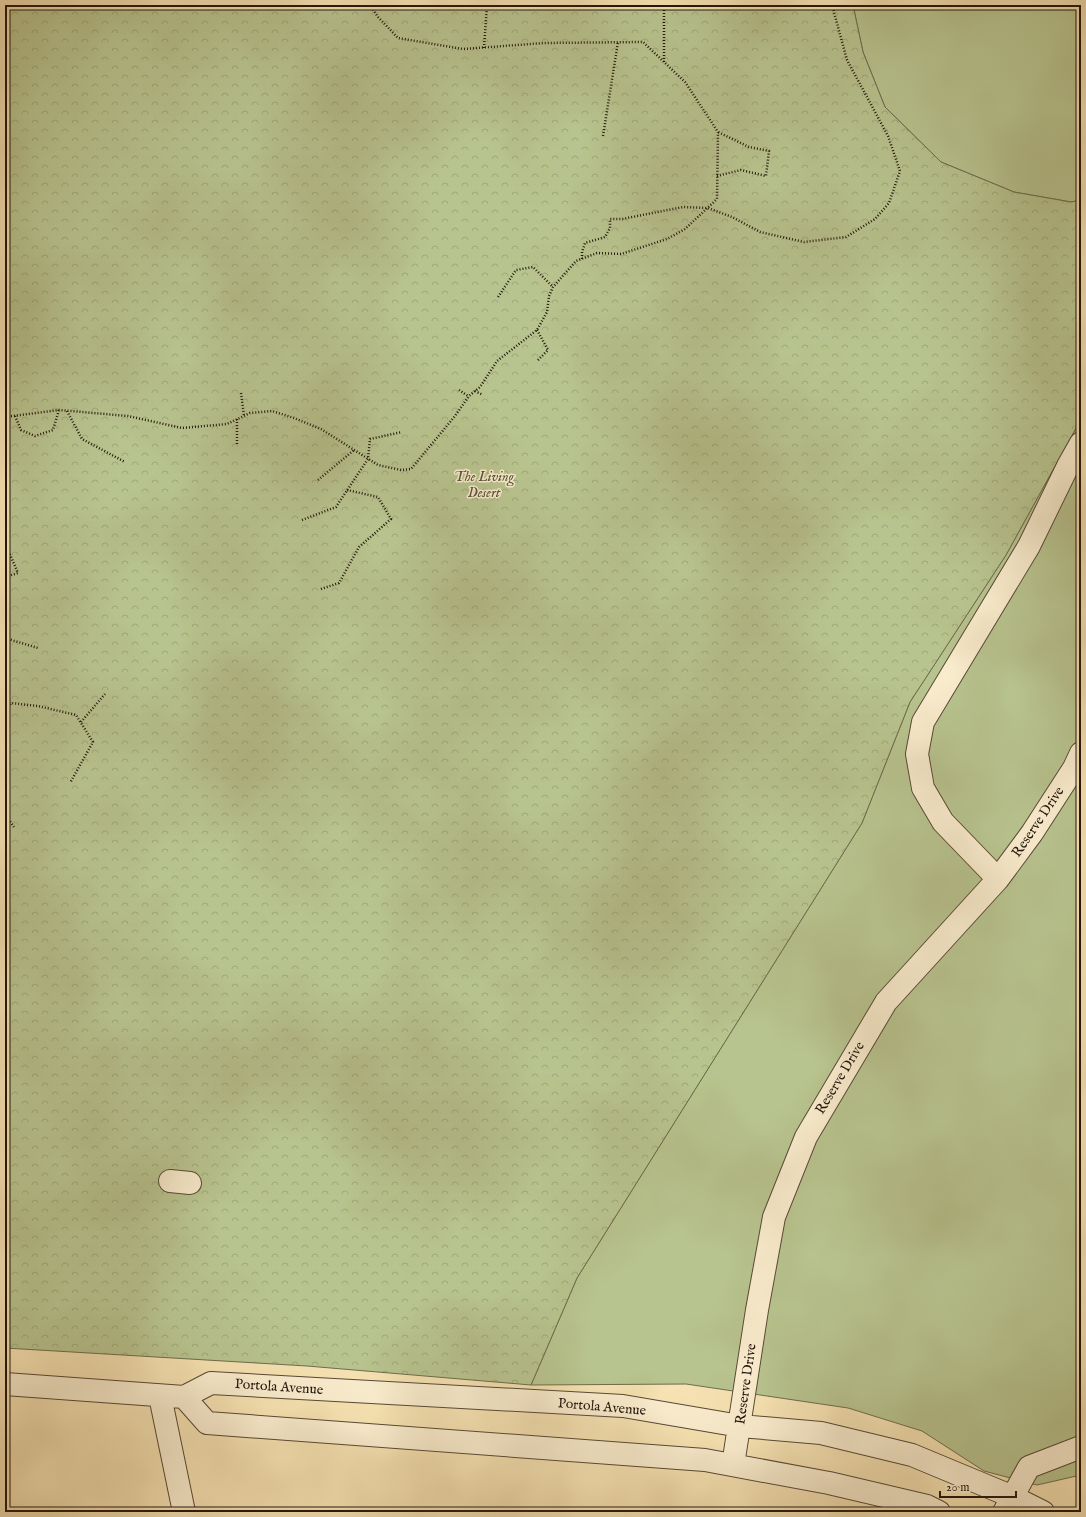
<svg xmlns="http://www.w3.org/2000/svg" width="1086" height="1517" font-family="'IM FELL English',serif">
	<defs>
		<pattern id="forest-crowns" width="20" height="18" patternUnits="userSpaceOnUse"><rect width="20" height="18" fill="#b8c48f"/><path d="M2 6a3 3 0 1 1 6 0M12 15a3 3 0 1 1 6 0" fill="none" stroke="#9ea87a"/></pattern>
	</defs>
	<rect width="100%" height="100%" fill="#f6e2b2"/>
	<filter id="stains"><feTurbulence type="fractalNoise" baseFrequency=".005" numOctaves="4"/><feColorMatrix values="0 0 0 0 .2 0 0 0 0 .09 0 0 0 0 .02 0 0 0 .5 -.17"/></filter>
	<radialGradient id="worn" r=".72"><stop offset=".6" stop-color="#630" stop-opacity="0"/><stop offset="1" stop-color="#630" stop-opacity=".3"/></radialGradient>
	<path fill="#b8c48f" stroke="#6e6d4e" d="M853,5H1081V200L1071,202L1014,192L941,162L885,107L863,52Z
		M1081,419V1475L1037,1485L984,1471L922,1431L848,1408L686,1384L531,1385L577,1278L862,823L910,702L1006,555Z"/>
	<path fill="url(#forest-crowns)" stroke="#6e6d4e" d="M5,5H853L863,52L885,107L941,162L1014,192L1071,202L1081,200V419L1006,555L910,702L862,823L577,1278L531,1385L307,1366L5,1348Z"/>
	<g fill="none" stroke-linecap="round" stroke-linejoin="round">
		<defs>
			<path id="minor" d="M998,879L943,822L923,788L917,754L923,722L1029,546L1068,466L1081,443
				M170,1181L190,1183
				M5,1384L184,1397L211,1383L623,1406L740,1426L821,1433L912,1455L1013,1497L1043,1512
				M160,1396L184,1512
				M184,1397L207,1423L705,1460L829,1483L927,1506L939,1512
				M733,1465L757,1310L774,1217L806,1137L886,1002L998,879L1032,833L1074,768L1081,753
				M1004,1512L1029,1467L1081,1447"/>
		</defs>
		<use href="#minor" stroke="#584936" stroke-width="24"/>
		<path stroke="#23160d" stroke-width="2.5" stroke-dasharray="1 2" stroke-linecap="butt" d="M484,48L487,5
			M664,62V5
			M603,136L618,42
			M717,176L741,170L766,176L769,151L749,147L718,132
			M582,259V252L585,243L605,237L610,228V219H622L683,207L708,208L732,217L760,232L804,242L846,237L875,219L889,203L900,171L888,136L847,60L832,5
			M498,297L516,270L533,267L553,287
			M537,330L548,350L537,361
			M459,390L468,396
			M475,391L483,395
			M241,393L244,416
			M67,411L82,439L125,462
			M15,416L21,430L35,436L53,430L59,410
			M5,417L59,410L128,416L182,428L227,424L250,413L272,411L294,418L321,429L378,465L401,470L411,469L455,416L469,396L480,387L497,361L537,330L547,312L549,296L553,287L576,261L597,253L621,254L667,239L685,229L717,199L718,132L685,82L643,42L544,43L463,49L398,38L378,17L370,5
			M237,419V445
			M318,480L354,450
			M302,520L336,507L368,459L370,439L402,432
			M5,543L18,573L5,577
			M321,589L339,583L359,547L391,519L378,497L347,490
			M5,638L38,648
			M5,696L11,703
			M5,712L11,703L38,706L76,715L93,742L70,783
			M81,722L105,694
			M5,814L14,827"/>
		<use href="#minor" stroke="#f9eccd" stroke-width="22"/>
	</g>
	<g text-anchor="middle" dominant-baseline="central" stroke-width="3" stroke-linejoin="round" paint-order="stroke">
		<g font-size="14" font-style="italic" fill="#57533a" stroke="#f9eccd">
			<text x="484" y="477">The Living<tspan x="484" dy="16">Desert</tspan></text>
		</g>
		<g font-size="14" fill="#23160d" stroke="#f9eccd">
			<text transform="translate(1038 822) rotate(-56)">Reserve Drive</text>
			<text transform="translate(840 1078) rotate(-59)">Reserve Drive</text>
			<text transform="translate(746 1384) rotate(-82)">Reserve Drive</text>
			<text transform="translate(279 1387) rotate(4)">Portola Avenue</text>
			<text transform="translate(602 1407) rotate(5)">Portola Avenue</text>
		</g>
	</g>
	<rect width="1086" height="1517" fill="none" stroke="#f6e2b2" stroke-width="20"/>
	<rect x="6" y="6" width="1074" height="1505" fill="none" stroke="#23160d" stroke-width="2"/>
	<rect x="10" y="10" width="1066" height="1497" fill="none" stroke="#23160d"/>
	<path d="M940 1491v6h76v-6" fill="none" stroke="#23160d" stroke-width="2"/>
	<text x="946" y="1491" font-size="12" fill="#23160d" stroke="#f9eccd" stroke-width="3" paint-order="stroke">20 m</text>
	<rect width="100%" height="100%" filter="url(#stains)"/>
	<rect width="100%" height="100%" fill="url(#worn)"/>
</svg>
